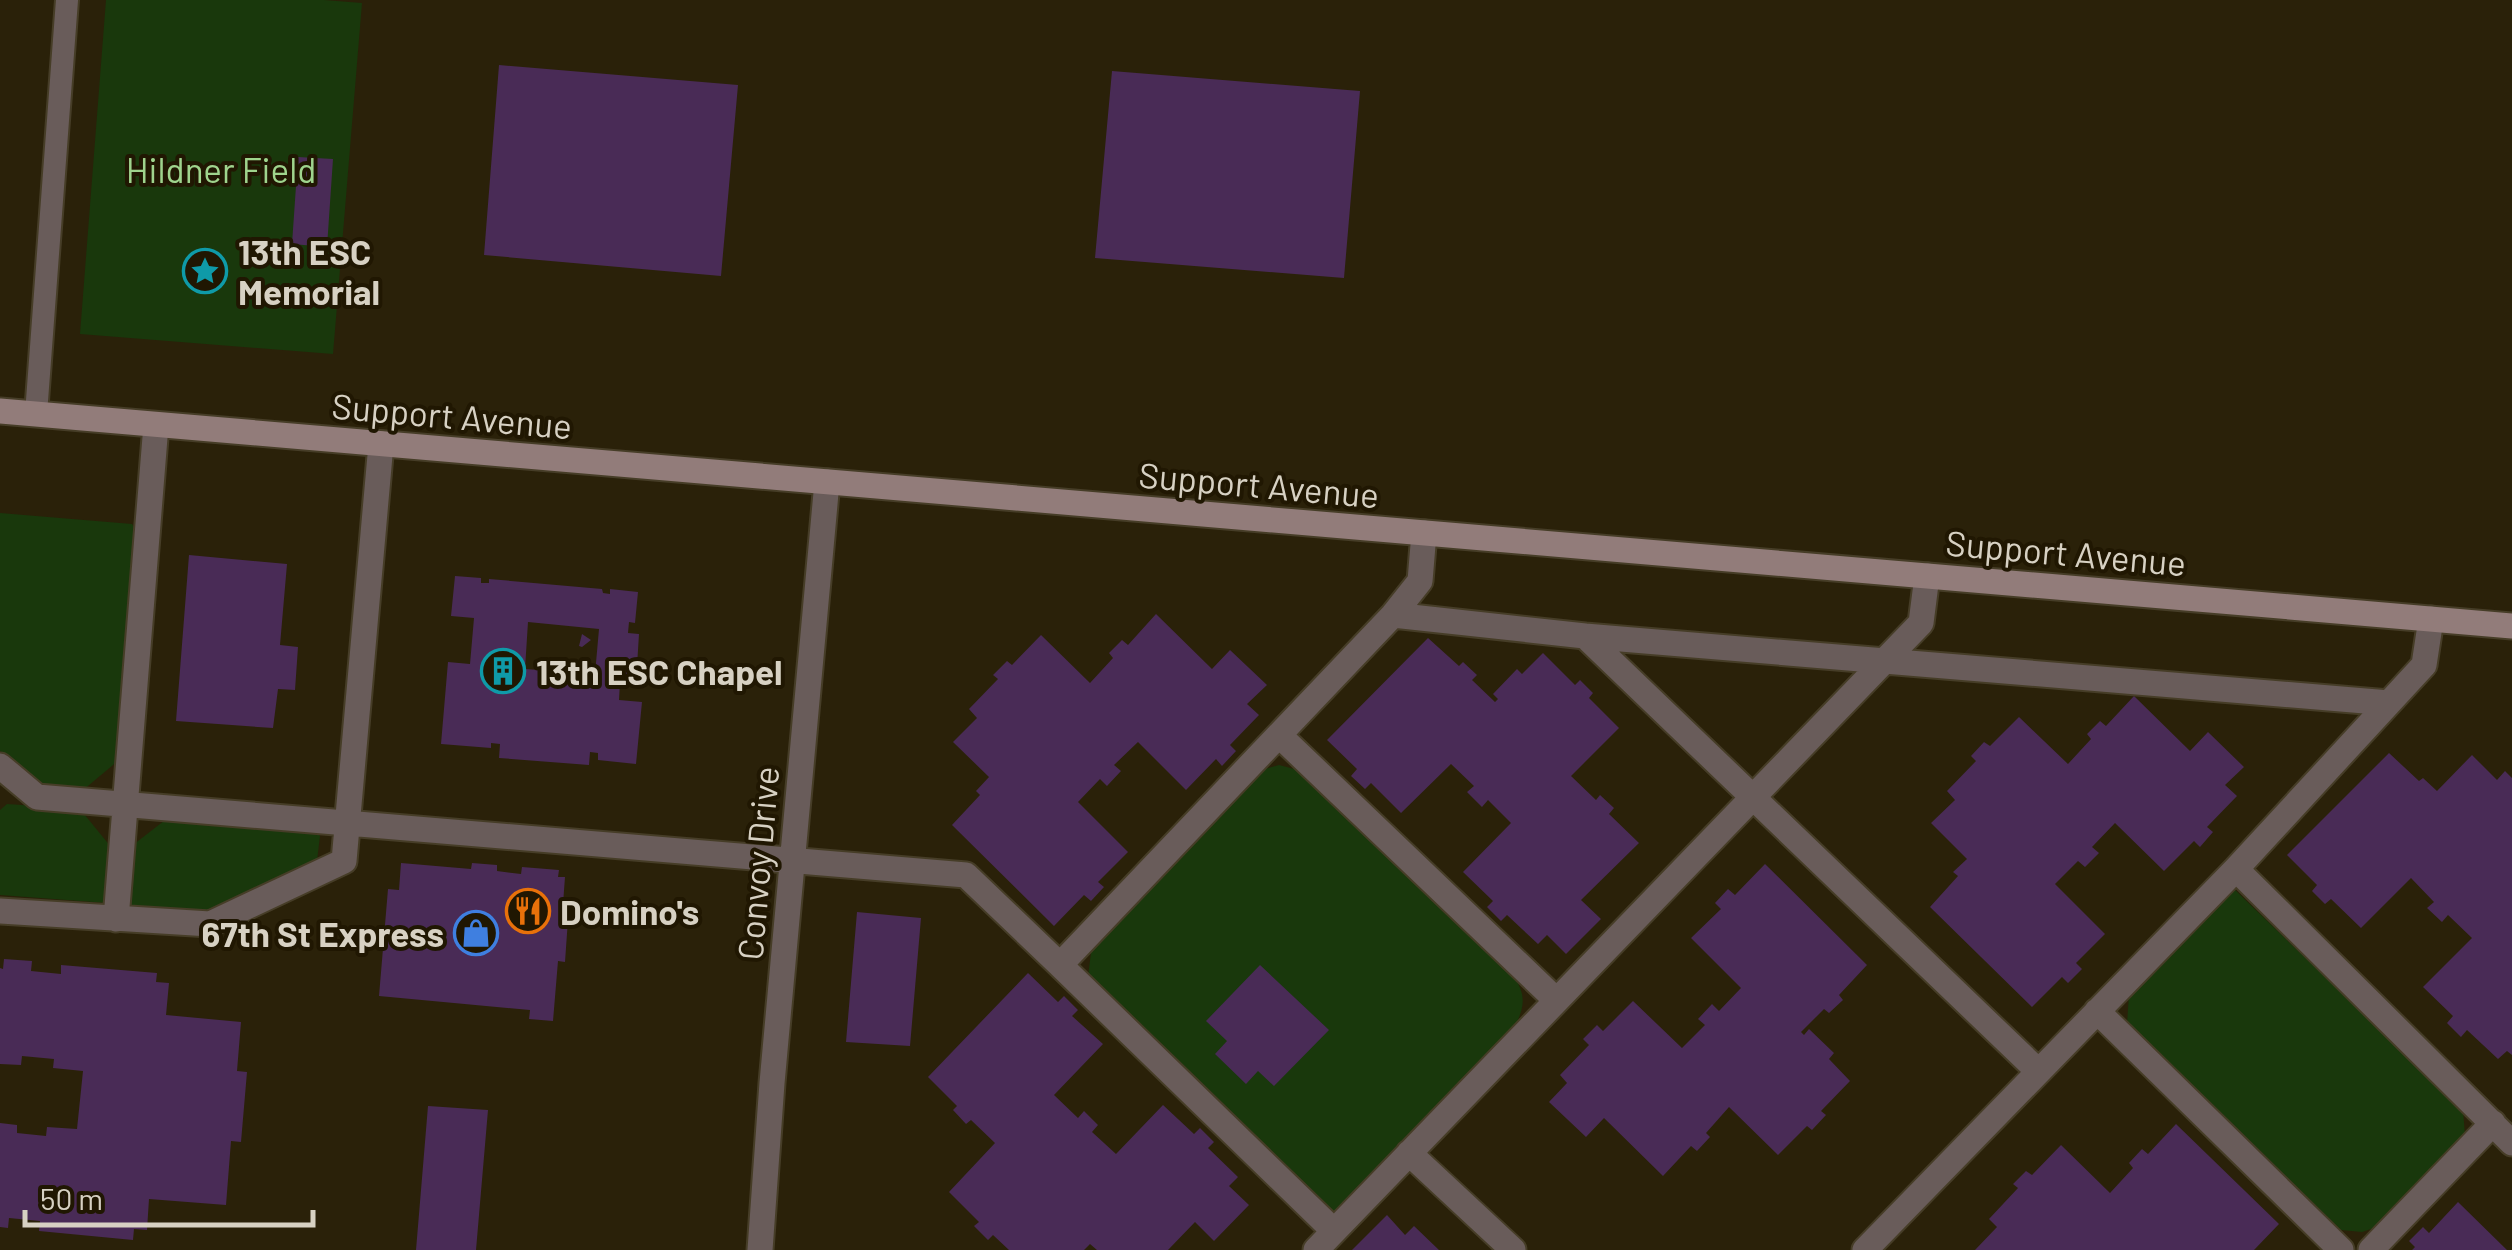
<svg xmlns="http://www.w3.org/2000/svg" width="2512" height="1250" font-family="Barlow,sans-serif">
	<rect width="100%" height="100%" fill="#2a2109"/>
	<path fill="#19380c" d="M106,0H324L362,3L333,354L80,334Z
		M0,513L132,524L137,531L119,760L82,791L42,788L0,751Z
		M1279,765L1302,771L1512,974C1525,992 1526,1004 1516,1024L1335,1213L1088,976L1092,945L1261,770Z
		M7,804L80,809L111,847L107,903L0,895V810Z
		M169,817L315,830L320,836L317,861L209,913L125,906L129,848Z
		M2233,888L2463,1110L2465,1135L2377,1227L2362,1232L2341,1230L2127,1024L2129,994Z"/>
	<path fill="#492b56" fill-rule="evenodd" d="M499,65L738,85L721,276L484,255Z
		M1112,71L1360,91L1344,278L1095,258Z
		M298,157L333,159L327,247L292,244Z
		M189,555L287,564L280,645L298,647L295,690L278,689L273,728L176,721Z
		M455,576L481,578V583H489V579L602,589L603,593L610,594V589L638,592L635,623L629,622L628,633L639,634L636,682H620L619,700L642,702L636,764L598,760V753L590,752L589,765L499,758L500,744L491,743V748L441,744L448,662L470,664L474,618L451,616ZM528,622L599,629L595,674L525,669Z
		M1156,614L1212,669L1230,650L1267,685L1247,704L1259,715L1230,745L1236,751L1222,766L1216,759L1186,790L1138,742L1114,765L1121,771L1107,786L1100,779L1078,802L1128,852L1098,882L1104,887L1091,901L1084,895L1054,926L952,825L980,795L976,791L989,777L953,742L977,718L969,709L998,679L993,675L1007,661L1012,665L1041,635L1090,683L1113,658L1109,653L1122,640L1128,645Z
		M582,634L591,640L582,647L579,646Z
		M1428,638L1459,666L1463,662L1477,675L1472,680L1495,702L1498,699L1493,694L1517,669L1522,674L1543,653L1575,685L1580,680L1593,693L1589,698L1619,728L1571,776L1596,800L1600,795L1614,808L1609,814L1639,843L1581,900L1601,919L1566,954L1547,935L1538,944L1507,915L1501,921L1487,907L1493,901L1463,872L1511,823L1488,800L1482,807L1467,792L1474,786L1451,764L1401,813L1371,783L1365,789L1351,776L1357,769L1327,740Z
		M2134,696L2190,751L2208,732L2244,767L2225,785L2237,796L2207,827L2213,832L2200,847L2194,841L2164,871L2115,823L2092,847L2099,853L2085,867L2078,861L2055,884L2105,934L2076,963L2082,969L2068,983L2062,977L2032,1007L1930,907L1958,876L1953,872L1967,859L1931,823L1955,800L1947,791L1976,761L1971,756L1984,742L1990,746L2019,717L2068,764L2091,739L2087,734L2100,721L2106,726Z
		M2389,753L2419,781L2423,778L2437,791L2472,755L2497,780L2505,771L2512,778V1055L2507,1051L2498,1059L2467,1030L2461,1037L2447,1023L2453,1016L2423,987L2472,938L2448,915L2442,922L2427,908L2434,902L2411,878L2361,928L2331,899L2325,904L2312,891L2317,885L2287,855Z
		M401,863L471,869L472,863L497,865V871L521,874L522,867L559,870L558,877H565L563,904L569,905L565,962L558,961L553,1021L529,1019L530,1010L379,996L388,889L399,890Z
		M1765,864L1867,965L1839,995L1843,1000L1829,1013L1824,1009L1801,1032L1804,1035L1809,1029L1834,1053L1829,1059L1850,1081L1821,1111L1826,1115L1812,1130L1807,1126L1778,1155L1729,1107L1706,1133L1710,1137L1697,1151L1691,1146L1663,1176L1604,1118L1586,1137L1549,1102L1567,1083L1560,1075L1589,1045L1583,1039L1597,1025L1603,1031L1633,1001L1682,1048L1705,1025L1698,1019L1712,1004L1719,1011L1741,988L1691,938L1721,909L1715,903L1728,889L1735,895Z
		M857,912L921,918L910,1046L846,1042Z
		M4,959L32,961L31,971L61,974V965L157,973L156,982L169,983L166,1015L241,1022L237,1071L247,1072L241,1142L231,1141L226,1205L149,1199L147,1230L134,1229L133,1240L39,1231L40,1221L9,1218L8,1228L0,1227V1123L17,1125V1133L46,1136L47,1127L77,1129L83,1071L53,1068L54,1059L22,1056L21,1065L0,1064V968L3,969Z
		M1260,965L1329,1030L1274,1086L1258,1071L1246,1084L1215,1054L1227,1041L1206,1021Z
		M1028,973L1058,1002L1064,996L1078,1010L1072,1016L1103,1044L1054,1095L1078,1118L1084,1111L1098,1125L1092,1132L1116,1154L1163,1105L1194,1134L1200,1128L1214,1142L1208,1148L1238,1177L1229,1186L1249,1205L1214,1241L1195,1222L1168,1250H1097L1090,1244L1084,1250H1009L993,1235L988,1240L974,1226L979,1222L949,1192L995,1143L971,1120L966,1124L953,1110L957,1106L928,1077Z
		M428,1106L488,1110L476,1250H416Z
		M2176,1124L2279,1224L2254,1250H1975L1997,1227L1989,1219L2018,1188L2013,1184L2026,1171L2032,1175L2061,1145L2110,1193L2133,1168L2129,1163L2142,1149L2148,1154Z
		M2458,1202L2507,1250H2412L2415,1247L2409,1241L2423,1227L2429,1233Z
		M1387,1215L1405,1235L1414,1226L1439,1250H1352Z"/>
	<g fill="none" stroke-linecap="round" stroke-linejoin="round">
		<defs>
			<path id="lane" d="M36,414L67,0"/>
			<path id="street" d="M1393,615L1420,581L1424,533
				M2431,619L2424,665L2236,869L2512,1143
				M1585,636L2389,703
				M1279,735L1556,1000
				M0,766L37,797L966,875L1060,965
				M0,911L210,924L344,861L381,444
				M116,919L156,425
				M2097,1011L2341,1250
				M1409,1153L1513,1250
				M1334,1231L1060,965L1393,615L1585,636L2038,1071
				M760,1250L772,1083L827,482
				M1316,1250L1921,623L1927,576
				M1865,1250L2236,869
				M2371,1250L2493,1123"/>
			<path id="secondary" d="M0,411L2512,626"/>
		</defs>
		<use href="#lane" stroke="#463d27" stroke-width="26"/>
		<use href="#street" stroke="#463d27" stroke-width="29"/>
		<use href="#secondary" stroke="#463d27" stroke-width="29"/>
		<use href="#lane" stroke="#695c5a" stroke-width="22"/>
		<use href="#street" stroke="#695c5a" stroke-width="25"/>
		<use href="#secondary" stroke="#927c7a" stroke-width="25"/>
	</g>
	<defs>
		<symbol id="sight-ring" viewBox="-11 -11 22 22"><circle r="9.5" fill="#201702" stroke="#0f9aa8" stroke-width="1.5"/><path d="M0-6L1.8-2.2L6-1.7L2.9 1.2L3.7 5.4L0 3.3L-3.7 5.4L-2.9 1.2L-6-1.7L-1.8-2.2Z" fill="#0f9aa8"/></symbol>
		<symbol id="building-ring" viewBox="-11 -11 22 22"><circle r="9.5" fill="#201702" stroke="#0f9aa8" stroke-width="1.5"/><path d="M-4-6H4V6H1V3H-1V6H-4ZM-2.5-4.3h1.7v1.8h-1.7ZM.8-4.3h1.7v1.8H.8ZM-2.5-1h1.7V.8h-1.7ZM.8-1h1.7V.8H.8Z" fill="#0f9aa8"/></symbol>
		<symbol id="restaurant-ring" viewBox="-11 -11 22 22"><circle r="9.5" fill="#201702" stroke="#e8710a" stroke-width="1.5"/><path d="M-5-6h1v4h1v-4h1v4h1v-4h1v5L-1.5 .5V6h-2V.5L-5-1ZM5-6V6H3V1.5H1.5Q1.5-4 5-6Z" fill="#e8710a"/></symbol>
		<symbol id="shop-ring" viewBox="-11 -11 22 22"><circle r="9.5" fill="#201702" stroke="#3f7fe0" stroke-width="1.5"/><path d="M-5-2.5h2.3a2.7 3.5 0 0 1 5.4 0H5L5.5 6h-11ZM-1.5-2.5h3a1.5 2.3 0 0 0-3 0Z" fill="#3f7fe0"/></symbol>
	</defs>
	<g fill-rule="evenodd">
		<use href="#sight-ring" x="180" y="246" width="50" height="50"/>
		<use href="#building-ring" x="478" y="646" width="50" height="50"/>
		<use href="#restaurant-ring" x="503" y="886" width="50" height="50"/>
		<use href="#shop-ring" x="451" y="908" width="50" height="50"/>
	</g>
	<g text-anchor="middle" dominant-baseline="central" stroke-width="8" stroke-linejoin="round" paint-order="stroke">
		<g font-size="35" fill="#9fd48d" stroke="#201702">
			<text x="221" y="169">Hildner Field</text>
		</g>
		<g font-size="35" font-weight="bold" fill="#d7d1c3" stroke="#201702" text-anchor="start">
			<text x="238" y="251">13th ESC<tspan x="238" dy="40">Memorial</tspan></text>
			<text x="536" y="671">13th ESC Chapel</text>
			<text x="560" y="911">Domino's</text>
			<text x="444" y="933" text-anchor="end">67th St Express</text>
		</g>
		<g font-size="35" fill="#d7d1c3" stroke="#201702">
			<text transform="translate(452 415) rotate(5)">Support Avenue</text>
			<text transform="translate(1259 484) rotate(5)">Support Avenue</text>
			<text transform="translate(2066 552) rotate(5)">Support Avenue</text>
			<text transform="translate(757 863) rotate(-85)">Convoy Drive</text>
		</g>
	</g>
	<path d="M25 1210v15h288v-15" fill="none" stroke="#d7d1c3" stroke-width="5"/>
	<text x="40" y="1210" font-size="30" fill="#d7d1c3" stroke="#201702" stroke-width="8" paint-order="stroke">50 m</text>
</svg>
